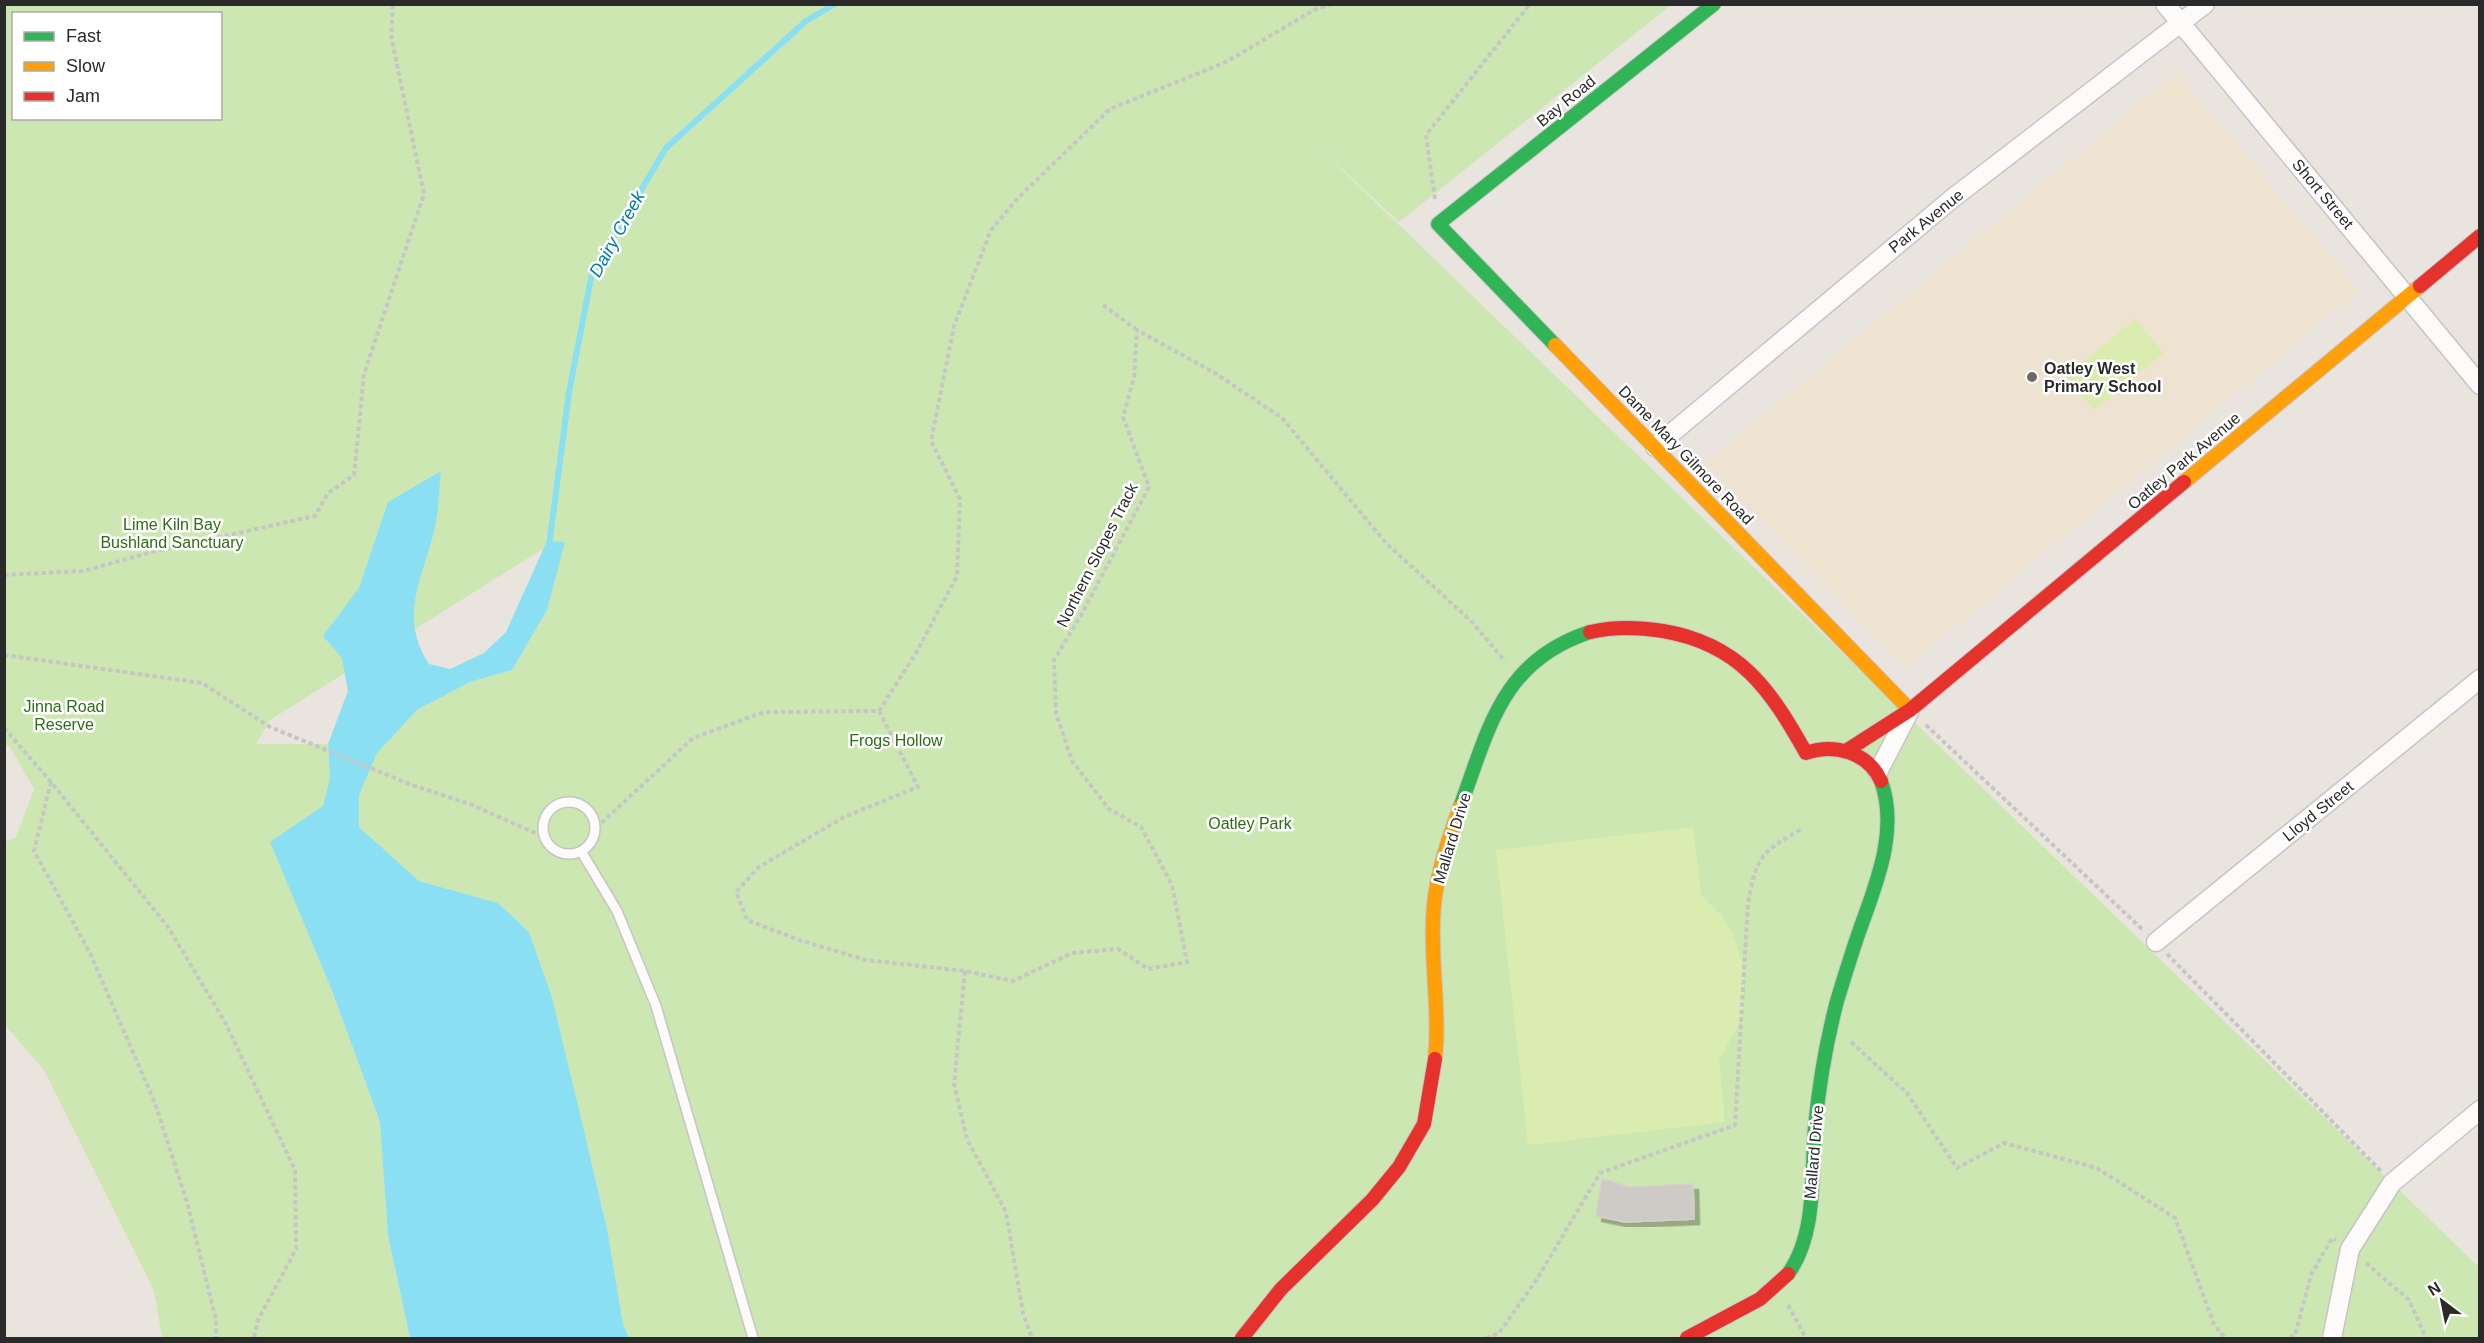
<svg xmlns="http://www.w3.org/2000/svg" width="2484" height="1343" font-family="Arial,sans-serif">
	<defs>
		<filter id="shadow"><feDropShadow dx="5.5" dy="5.5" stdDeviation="0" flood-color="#0004"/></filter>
	</defs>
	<rect width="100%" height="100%" fill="#eae4de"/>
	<path fill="#eee2d1" d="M2177,72L2359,291L1906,668L1705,463Z"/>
	<path fill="#cde7b3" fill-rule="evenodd" d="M5,5H1671L1399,222L1310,139L2479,1267V1338H629L623,1324L602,1206L582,1122L552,997L529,932L498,903L419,881L358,827V795L377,752L417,710L470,682L512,670L547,610L564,542L549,545L270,720L256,744H328L330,777L323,806L331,988L380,1122L388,1236L410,1338H162L154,1291L44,1070L5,1025L4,842L16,837L34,789L10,747L4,744ZM14,14H220V118H14Z"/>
	<path fill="#dbecb0" d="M2135,319L2164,353L2094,410L2066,376Z
		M1693,827L1701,895L1722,916L1732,932L1744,968V1007L1738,1026L1719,1060L1725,1122L1528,1145L1496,850Z"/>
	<path fill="#8ae0f2" d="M441,471C439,488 439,505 436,522C426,574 396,614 429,664L450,669L484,653L506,632L547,541L565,542L547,610L512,670L470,682L417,710L377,753L359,795V827L419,881L498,903L529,932L552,997L582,1122L607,1229L623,1324L629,1338H410L388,1236L380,1122L331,988L270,842L323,806L330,777L328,744L348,691L342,658L323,636L359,588L388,502Z"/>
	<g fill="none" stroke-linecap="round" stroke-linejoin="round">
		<path stroke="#8ae0f2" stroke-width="6" d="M549,546L569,392L592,273L666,148L806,21L835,4"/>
	</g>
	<path fill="#cecac6" stroke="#d4d0ca" stroke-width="1.5" filter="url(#shadow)" d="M1602,1179L1630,1187L1693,1184L1694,1219L1625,1222L1596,1216Z"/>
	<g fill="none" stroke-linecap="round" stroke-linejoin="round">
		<defs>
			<path id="lane" d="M543 828a26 26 0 1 1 52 0a26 26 0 1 1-52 0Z
				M581,851L617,911L656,1006L753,1338"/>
			<path id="street" d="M2165,4L2480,385
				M1655,447L1953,198L2205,4
				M1878,772L1909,712
				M2156,942L2480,679
				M2332,1338L2350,1249L2392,1183L2480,1110"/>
			<path id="fast" d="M1555,345L1438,224L1714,4
				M1460,807C1489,729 1501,661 1590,632
				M1788,1274C1817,1234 1811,1175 1815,1127C1819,1085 1826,1043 1837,1001C1844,978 1851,955 1859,932C1876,884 1899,831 1881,781"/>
			<path id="slow" d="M1555,345L1910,710
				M2184,482L2420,286
				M1435,1059C1440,1013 1431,966 1433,920C1434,881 1447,843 1460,807"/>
			<path id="jam" d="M2420,286L2480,236
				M1590,632C1615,626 1638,627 1663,631C1740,644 1770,689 1806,753C1834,743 1868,752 1881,781
				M1846,751L1910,710L2184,482
				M1242,1338L1281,1289L1372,1200L1399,1167L1424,1124L1435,1059
				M1687,1338L1760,1299L1788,1274"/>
		</defs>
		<use href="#lane" stroke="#c6c4c4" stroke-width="12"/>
		<use href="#street" stroke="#c6c4c4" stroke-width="21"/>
		<use href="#fast" stroke="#c6c4c4" stroke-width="16"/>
		<use href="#slow" stroke="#c6c4c4" stroke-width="16"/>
		<use href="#jam" stroke="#c6c4c4" stroke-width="16"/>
		<path stroke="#c6c6c5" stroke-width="4" stroke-dasharray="4.5 3" stroke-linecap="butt" d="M1435,199L1426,135L1530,4
			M1103,305L1137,330
			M4,575L83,571L152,552L315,516L328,493L354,475L364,374L424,194L391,36L393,4
			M4,655L202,683L270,727L412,785L470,804L544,837
			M879,711L918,787L844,817L759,867L736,892L747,920L802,941L866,960L965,971L1013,981L1072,953L1118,949L1148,969L1187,962L1172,885L1141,827L1109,809L1072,761L1056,713L1054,660L1080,617L1149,487L1123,417L1134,377L1137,330L1215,373L1282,418L1386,543L1471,621L1505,661
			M879,711L916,653L957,576L960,499L931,441L954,326L991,230L1018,198L1110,109L1226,62L1314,10L1331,4
			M1926,725L2143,930
			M4,728L51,782L168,927L225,1022L295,1170L296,1249L258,1320L254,1338
			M51,782L34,851L90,953L155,1103L187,1202L216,1320V1338
			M596,828L693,738L764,712L879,711
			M2167,954L2381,1171
			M965,971L954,1084L967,1139L1006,1212L1023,1313L1032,1338
			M1851,1042L1907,1093L1957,1168L2004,1143L2097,1168L2175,1218L2214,1324L2225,1338
			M2366,1263L2409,1300L2426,1338
			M1788,1305L1806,1338
			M1486,1338L1499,1333L1537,1279L1600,1173L1735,1125L1748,903C1757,854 1761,853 1803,828
			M2290,1338L2295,1335L2311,1275L2332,1238L2336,1240"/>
		<use href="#lane" stroke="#fcfbfa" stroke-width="9"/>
		<use href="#street" stroke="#fcfbfa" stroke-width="18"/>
		<use href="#fast" stroke="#30b455" stroke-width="14"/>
		<use href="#slow" stroke="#ff9f0a" stroke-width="14"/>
		<use href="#jam" stroke="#e5322d" stroke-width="14"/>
	</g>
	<circle fill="#6d6b69" stroke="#fff" stroke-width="2" cx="2032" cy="377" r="6"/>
	<g text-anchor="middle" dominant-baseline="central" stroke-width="5" stroke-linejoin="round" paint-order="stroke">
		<g font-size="16" fill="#2a2a2a" stroke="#fff">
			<text transform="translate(1566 101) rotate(-39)">Bay Road</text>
			<text transform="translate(2323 194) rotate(50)">Short Street</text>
			<text transform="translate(1926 221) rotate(-39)">Park Avenue</text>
			<text transform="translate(1686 455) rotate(46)">Dame Mary Gilmore Road</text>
			<text transform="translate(2184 461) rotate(-40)">Oatley Park Avenue</text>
			<text transform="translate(1097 555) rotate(-63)">Northern Slopes Track</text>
			<text transform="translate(2318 811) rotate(-39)">Lloyd Street</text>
			<text transform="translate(1452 838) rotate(-73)">Mallard Drive</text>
			<text transform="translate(1814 1152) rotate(-85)">Mallard Drive</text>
		</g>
		<g font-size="16" font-weight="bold" fill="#2a2a2a" stroke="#fff" text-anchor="start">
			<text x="2044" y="368">Oatley West<tspan x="2044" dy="18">Primary School</tspan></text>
		</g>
		<g font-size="16" fill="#2d6e12" stroke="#fff">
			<text x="172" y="524">Lime Kiln Bay<tspan x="172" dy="18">Bushland Sanctuary</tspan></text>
			<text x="64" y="706">Jinna Road<tspan x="64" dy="18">Reserve</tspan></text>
			<text x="896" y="740">Frogs Hollow</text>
			<text x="1250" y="823">Oatley Park</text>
		</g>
		<g font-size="18" font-style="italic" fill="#007ca7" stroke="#fff">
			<text transform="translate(617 234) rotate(-61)">Dairy Creek</text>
		</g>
	</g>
	<rect width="2484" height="1343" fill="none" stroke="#2a2a2a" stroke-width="12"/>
	<rect x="12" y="12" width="210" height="108" fill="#ffffff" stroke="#aaaaaa" stroke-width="1.5"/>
	<rect x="24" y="32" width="30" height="9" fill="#30b455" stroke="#aaaaaa" stroke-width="1.5"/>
	<text x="66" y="42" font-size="18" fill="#2a2a2a">Fast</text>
	<rect x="24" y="62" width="30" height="9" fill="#ff9f0a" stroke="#aaaaaa" stroke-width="1.5"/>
	<text x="66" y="72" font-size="18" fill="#2a2a2a">Slow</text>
	<rect x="24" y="92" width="30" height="9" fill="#e5322d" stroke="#aaaaaa" stroke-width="1.5"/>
	<text x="66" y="102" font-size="18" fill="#2a2a2a">Jam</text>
	<g transform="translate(2442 1301) rotate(328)" stroke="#ffffff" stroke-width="4.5" paint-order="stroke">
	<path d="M0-4.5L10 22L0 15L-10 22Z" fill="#2a2a2a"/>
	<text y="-9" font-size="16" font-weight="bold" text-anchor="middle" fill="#2a2a2a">N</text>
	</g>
</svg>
